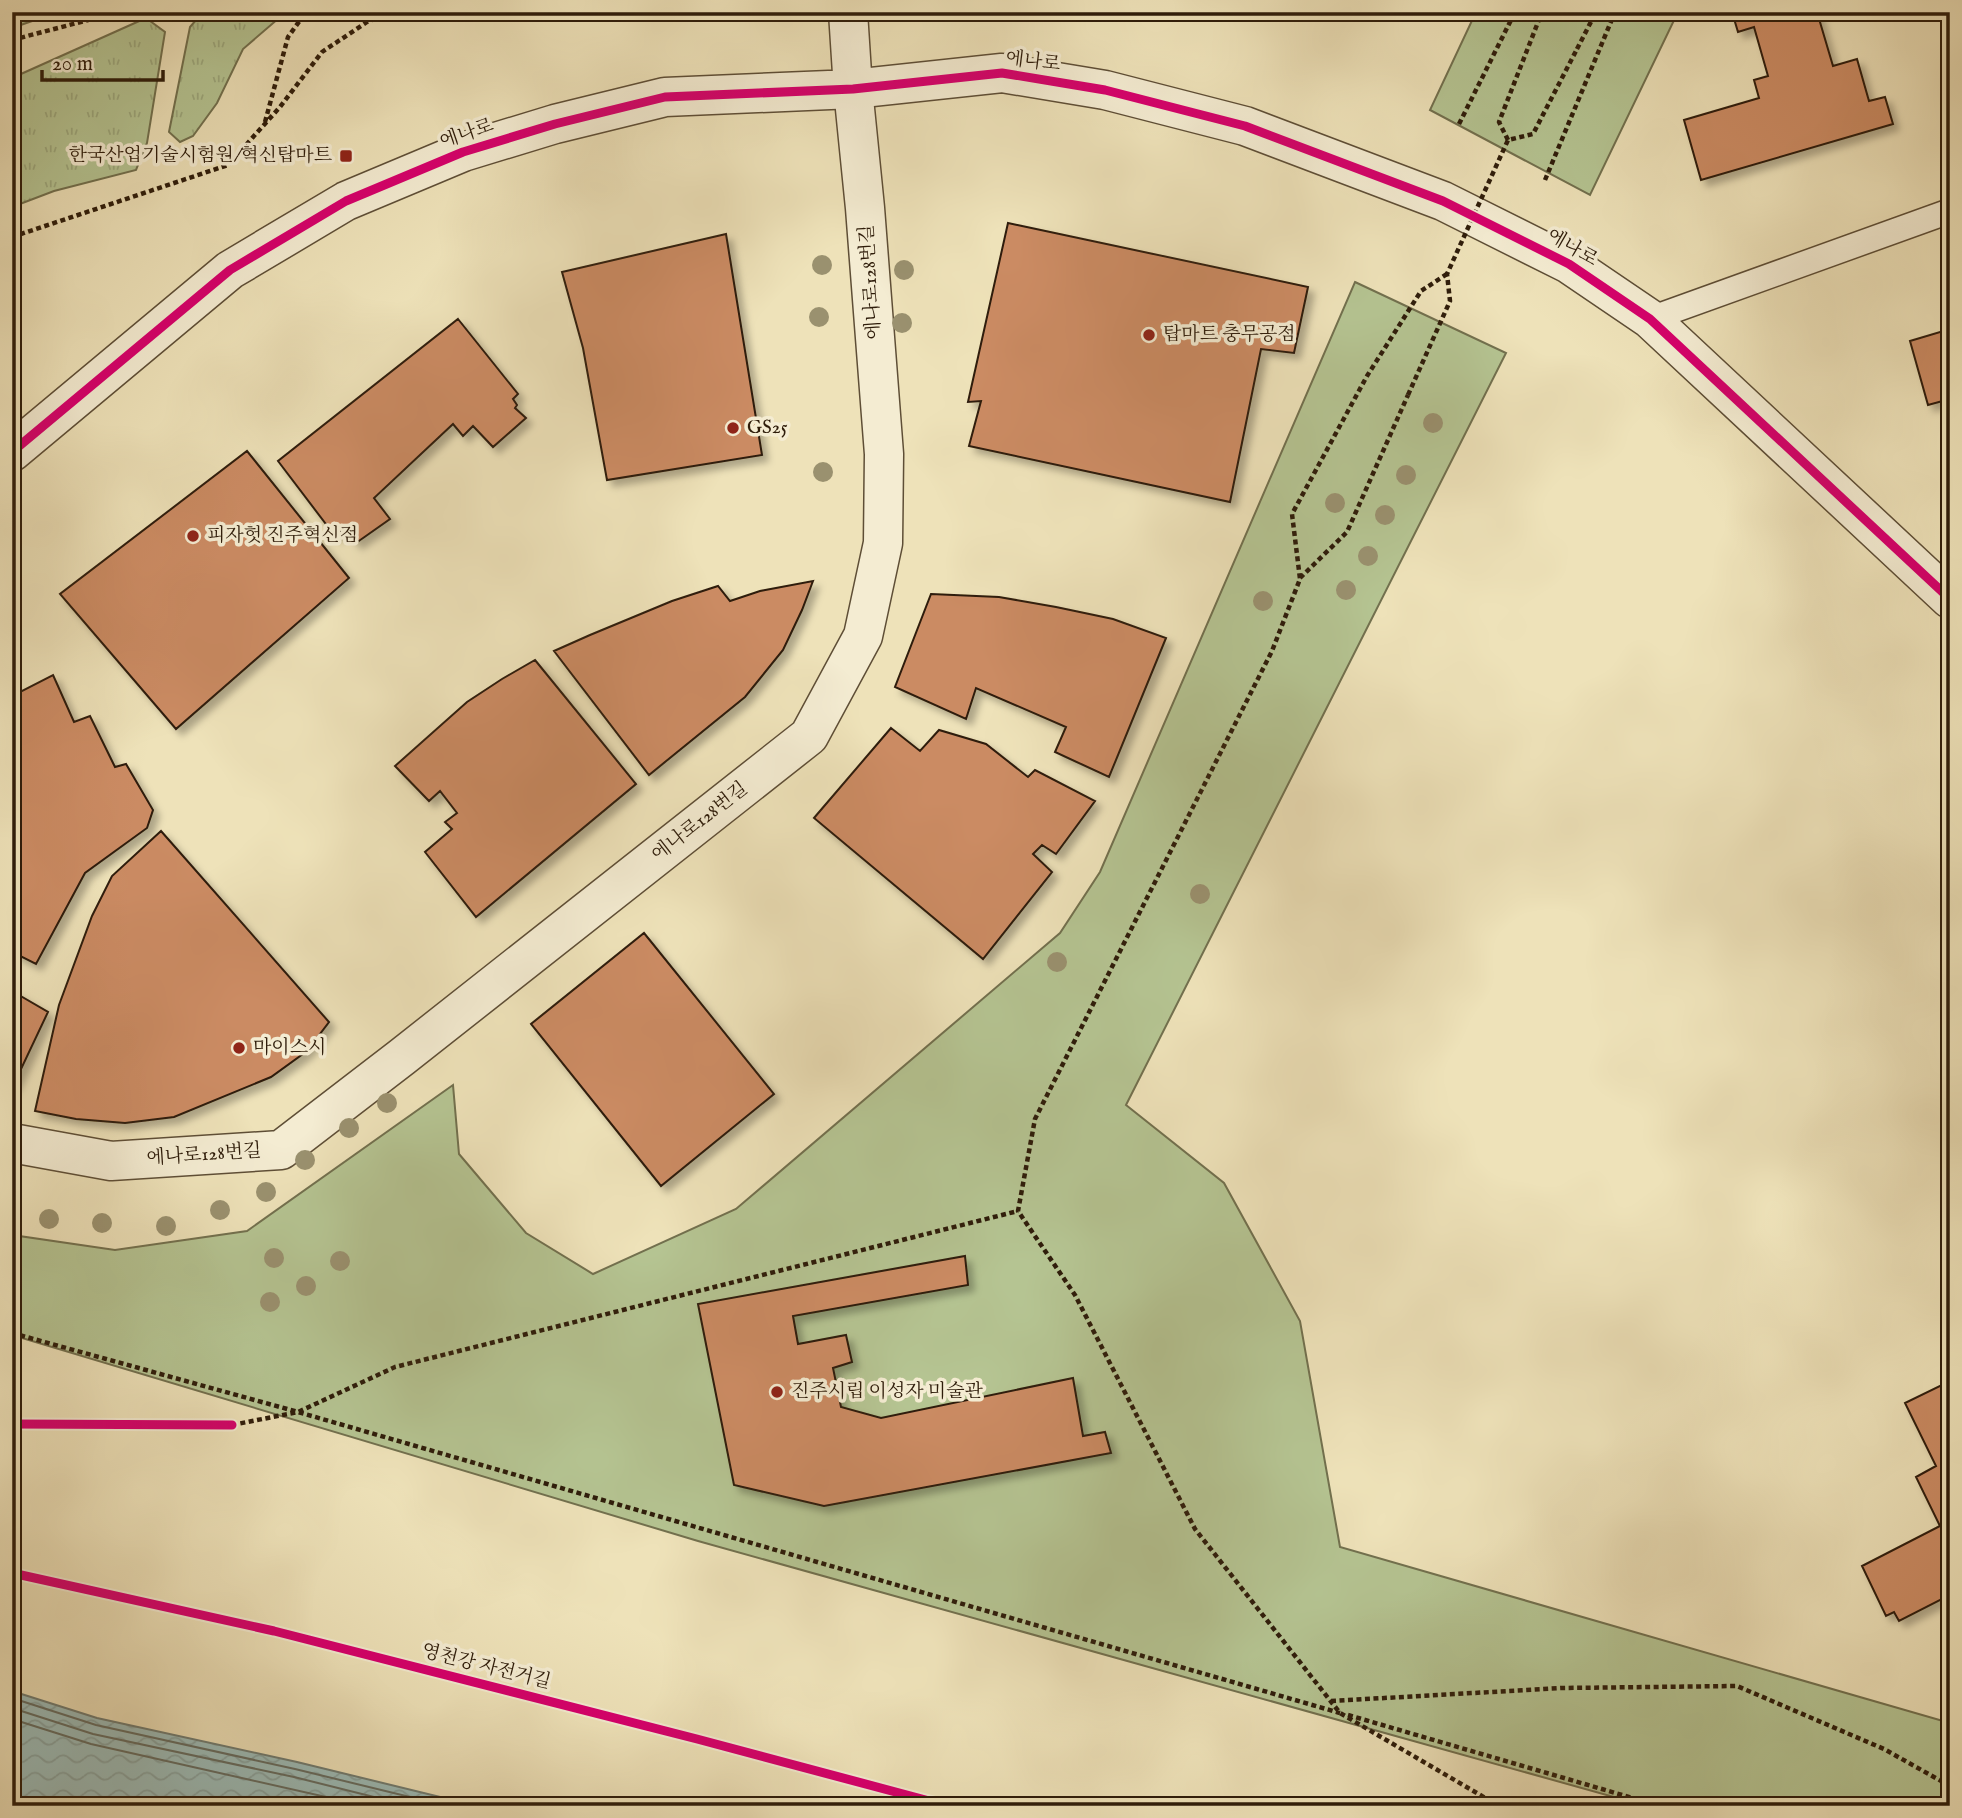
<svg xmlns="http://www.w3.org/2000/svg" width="1962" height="1818" font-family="'IM FELL English','Noto Serif KR',serif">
	<defs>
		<pattern id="grass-tufts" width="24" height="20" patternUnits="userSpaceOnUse" patternTransform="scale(1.75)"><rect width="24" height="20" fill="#b5c492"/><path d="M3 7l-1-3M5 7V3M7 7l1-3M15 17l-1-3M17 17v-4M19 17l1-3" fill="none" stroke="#9ca87d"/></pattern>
		<pattern id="water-waves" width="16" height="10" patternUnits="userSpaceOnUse" patternTransform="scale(1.75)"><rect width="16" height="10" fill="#9cbcb8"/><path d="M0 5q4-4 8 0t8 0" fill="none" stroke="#87a19d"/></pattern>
		<filter id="shadow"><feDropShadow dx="6" dy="6" stdDeviation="3.5" flood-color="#0004"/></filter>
	</defs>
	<rect width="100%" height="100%" fill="#eee2b9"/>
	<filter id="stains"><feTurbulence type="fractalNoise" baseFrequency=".00286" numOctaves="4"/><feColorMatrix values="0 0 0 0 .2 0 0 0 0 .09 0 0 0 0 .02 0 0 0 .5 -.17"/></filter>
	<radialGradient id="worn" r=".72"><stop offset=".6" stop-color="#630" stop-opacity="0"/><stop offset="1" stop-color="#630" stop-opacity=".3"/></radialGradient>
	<path fill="url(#grass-tufts)" stroke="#72704e" stroke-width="2" d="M12,12H58L12,28Z
		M203,12H286L243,49L217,103L193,136L180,142L169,132L190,27Z
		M146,18L165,32L147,143L136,170L54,191L12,207V78Z"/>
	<path fill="#b5c492" stroke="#72704e" stroke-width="2" d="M1476,12H1678L1590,195L1430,110Z
		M1355,282L1506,353L1126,1105L1224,1183L1300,1321L1340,1547L1950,1723V1806H1646L698,1541L12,1335V1235L115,1250L247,1231L453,1085L459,1154L526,1233L593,1274L736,1209L1060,933L1100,872Z"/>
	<path fill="url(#water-waves)" stroke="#707c72" stroke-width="2" d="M12,1691L97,1718L297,1762L477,1806H12Z"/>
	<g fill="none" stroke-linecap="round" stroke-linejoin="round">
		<path stroke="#656c61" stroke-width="2" d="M12,1698L96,1725L295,1769L447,1806
			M12,1708L93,1734L294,1777L410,1806
			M12,1719L91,1744L366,1806"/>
	</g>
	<path fill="#cb8b64" stroke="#2e1c0a" stroke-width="2" filter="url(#shadow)" d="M1732,12H1817L1833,66L1857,59L1869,101L1885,97L1893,124L1701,180L1684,120L1759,98L1754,80L1768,76L1754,27L1738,32Z
		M1008,223L1308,287L1294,353L1261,349L1230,502L969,446L981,401L968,402Z
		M726,234L762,455L607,480L583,348L562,272Z
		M458,319L518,394L513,399L517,405L515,408L526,418L493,447L473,426L463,436L453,424L374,498L390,519L356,543L344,528L335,536L278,461Z
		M1950,329V399L1928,405L1910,341Z
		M247,451L349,578L176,729L60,594Z
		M813,581L802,610L783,650L745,697L649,775L554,651L590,635L672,601L718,586L730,601L760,591Z
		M931,594L999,597L1056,607L1113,619L1166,638L1109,777L1055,752L1066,727L976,688L966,719L895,687Z
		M535,660L636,784L476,917L425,852L452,829L445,822L457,813L440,791L429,801L395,766L467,702L502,679Z
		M53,675L74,722L90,716L115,767L126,764L153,810L147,828L85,873L36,964L12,952V696Z
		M891,728L920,751L939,730L986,744L1028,777L1035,770L1095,801L1056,854L1042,845L1033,854L1052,872L983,959L814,818Z
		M161,831L329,1022L307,1051L271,1077L174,1117L125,1123L76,1119L35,1111L59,1005L92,916L112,876Z
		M644,933L774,1094L661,1186L531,1024Z
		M12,991L48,1012L13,1086H12Z
		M965,1256L968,1285L793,1316L798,1344L846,1335L852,1362L833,1368L841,1407L881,1418L1073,1378L1083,1436L1105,1432L1111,1453L824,1506L734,1485L698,1304Z
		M1950,1381V1595L1899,1621L1894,1612L1886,1616L1862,1566L1940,1526L1916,1477L1936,1466L1905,1403Z"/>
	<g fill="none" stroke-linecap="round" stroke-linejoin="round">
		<defs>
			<path id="service" d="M1650,319L1950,211"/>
			<path id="minor" d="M12,1143L111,1161L281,1150L402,1057L809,736L863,636L883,543L884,454L865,208L853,89"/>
			<path id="tertiary" d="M848,12L853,89
				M12,452L230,270L346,201L463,152L555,124L665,97L853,89L1002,73L1105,90L1245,126L1443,201L1569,264L1650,319L1950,599"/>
		</defs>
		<use href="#service" stroke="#5e4e36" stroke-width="27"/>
		<use href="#minor" stroke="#5e4e36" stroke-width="41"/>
		<use href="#tertiary" stroke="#5e4e36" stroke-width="41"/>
		<path stroke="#2e1c0a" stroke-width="4.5" stroke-dasharray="5 3.5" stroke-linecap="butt" d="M12,40L119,12
			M1577,49L1596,12
			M265,122L288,37L306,12
			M1459,124L1515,12
			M1508,140L1499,122L1542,12
			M1545,180L1615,12
			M12,237L228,165L280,107L322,52L367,22L391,12
			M1447,274L1421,291L1367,376L1292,514L1300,579L1272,651L1035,1119L1018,1211L1075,1295L1195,1529L1340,1713L1499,1806
			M1300,578L1347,532L1408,395
			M12,1333L298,1412L1340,1713
			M232,1425L298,1412L395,1367L1018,1211
			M1331,1701L1562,1688L1737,1686L1884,1749L1950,1786
			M1348,1715L1660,1806"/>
		<use href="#service" stroke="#f4ecd2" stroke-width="24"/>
		<use href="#minor" stroke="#f4ecd2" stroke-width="38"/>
		<use href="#tertiary" stroke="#f4ecd2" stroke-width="38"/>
		<path stroke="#2e1c0a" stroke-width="4.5" stroke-dasharray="5 3.5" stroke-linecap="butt" d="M1408,395L1450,301L1447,274L1508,140L1533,134L1577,49"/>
		<defs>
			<path id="cycleway" d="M12,452L230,270L346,201L463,152L555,124L665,97L853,89L1002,73L1105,90L1245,126L1443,201L1569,264L1650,319L1950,599
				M12,1424L232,1425
				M12,1573L274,1631L697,1739L948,1806"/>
		</defs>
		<use href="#cycleway" stroke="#f4ecd2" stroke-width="13"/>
		<use href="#cycleway" stroke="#d6006c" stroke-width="9"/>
	</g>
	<g fill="#9a916f">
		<circle cx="822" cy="265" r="10"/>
		<circle cx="904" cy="270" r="10"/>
		<circle cx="819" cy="317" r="10"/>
		<circle cx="902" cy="323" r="10"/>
		<circle cx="1433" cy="423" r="10"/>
		<circle cx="823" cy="472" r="10"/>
		<circle cx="1406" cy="475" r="10"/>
		<circle cx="1335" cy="503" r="10"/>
		<circle cx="1385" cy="515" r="10"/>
		<circle cx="1368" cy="556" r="10"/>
		<circle cx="1346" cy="590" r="10"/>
		<circle cx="1263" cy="601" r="10"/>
		<circle cx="1200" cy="894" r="10"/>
		<circle cx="1057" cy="962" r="10"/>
		<circle cx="387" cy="1103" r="10"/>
		<circle cx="349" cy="1128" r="10"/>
		<circle cx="305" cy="1160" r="10"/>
		<circle cx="266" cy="1192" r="10"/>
		<circle cx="220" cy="1210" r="10"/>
		<circle cx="49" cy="1219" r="10"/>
		<circle cx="102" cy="1223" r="10"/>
		<circle cx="166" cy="1226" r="10"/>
		<circle cx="274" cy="1258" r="10"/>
		<circle cx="340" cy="1261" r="10"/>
		<circle cx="306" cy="1286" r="10"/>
		<circle cx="270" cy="1302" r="10"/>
	</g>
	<g fill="#8f2418" stroke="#f4ecd2" stroke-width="2.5">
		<rect x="339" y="149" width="14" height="14" rx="3.5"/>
		<circle cx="1149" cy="335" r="7"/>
		<circle cx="733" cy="428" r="7"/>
		<circle cx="193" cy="536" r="7"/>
		<circle cx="239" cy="1048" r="7"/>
		<circle cx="777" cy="1392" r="7"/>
	</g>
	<g text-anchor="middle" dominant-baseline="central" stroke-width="7" stroke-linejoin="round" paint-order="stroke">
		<g font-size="19" fill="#2e1c0a" stroke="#f4ecd2">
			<text transform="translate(1033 62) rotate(7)">에나로</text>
			<text transform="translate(467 134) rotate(-19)">에나로</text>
			<text transform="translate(1572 248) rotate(30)">에나로</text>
			<text transform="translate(871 282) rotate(-94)">에나로128번길</text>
			<text transform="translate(700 822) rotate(-38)">에나로128번길</text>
			<text transform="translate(204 1155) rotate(-4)">에나로128번길</text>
			<text transform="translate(486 1667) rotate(14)">영천강 자전거길</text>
		</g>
		<g font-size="19" fill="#2e1c0a" stroke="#f4ecd2" text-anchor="start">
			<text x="332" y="156" text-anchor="end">한국산업기술시험원/혁신탑마트</text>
			<text x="1163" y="335">탑마트 충무공점</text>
			<text x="747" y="428">GS25</text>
			<text x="207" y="536">피자헛 진주혁신점</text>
			<text x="253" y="1048">마이스시</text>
			<text x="791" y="1392">진주시립 이성자 미술관</text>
		</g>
	</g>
	<rect width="1962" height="1818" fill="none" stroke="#eee2b9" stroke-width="42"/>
	<rect x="14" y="14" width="1934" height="1790" fill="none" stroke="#2e1c0a" stroke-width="3.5"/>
	<rect x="21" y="21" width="1920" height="1776" fill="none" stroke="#2e1c0a" stroke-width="2"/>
	<path d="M42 70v10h121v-10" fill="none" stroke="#2e1c0a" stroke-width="3.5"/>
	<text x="52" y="70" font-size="21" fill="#2e1c0a" stroke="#f4ecd2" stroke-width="5" paint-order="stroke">20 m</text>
	<rect width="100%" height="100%" filter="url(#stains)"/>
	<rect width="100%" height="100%" fill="url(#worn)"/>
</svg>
